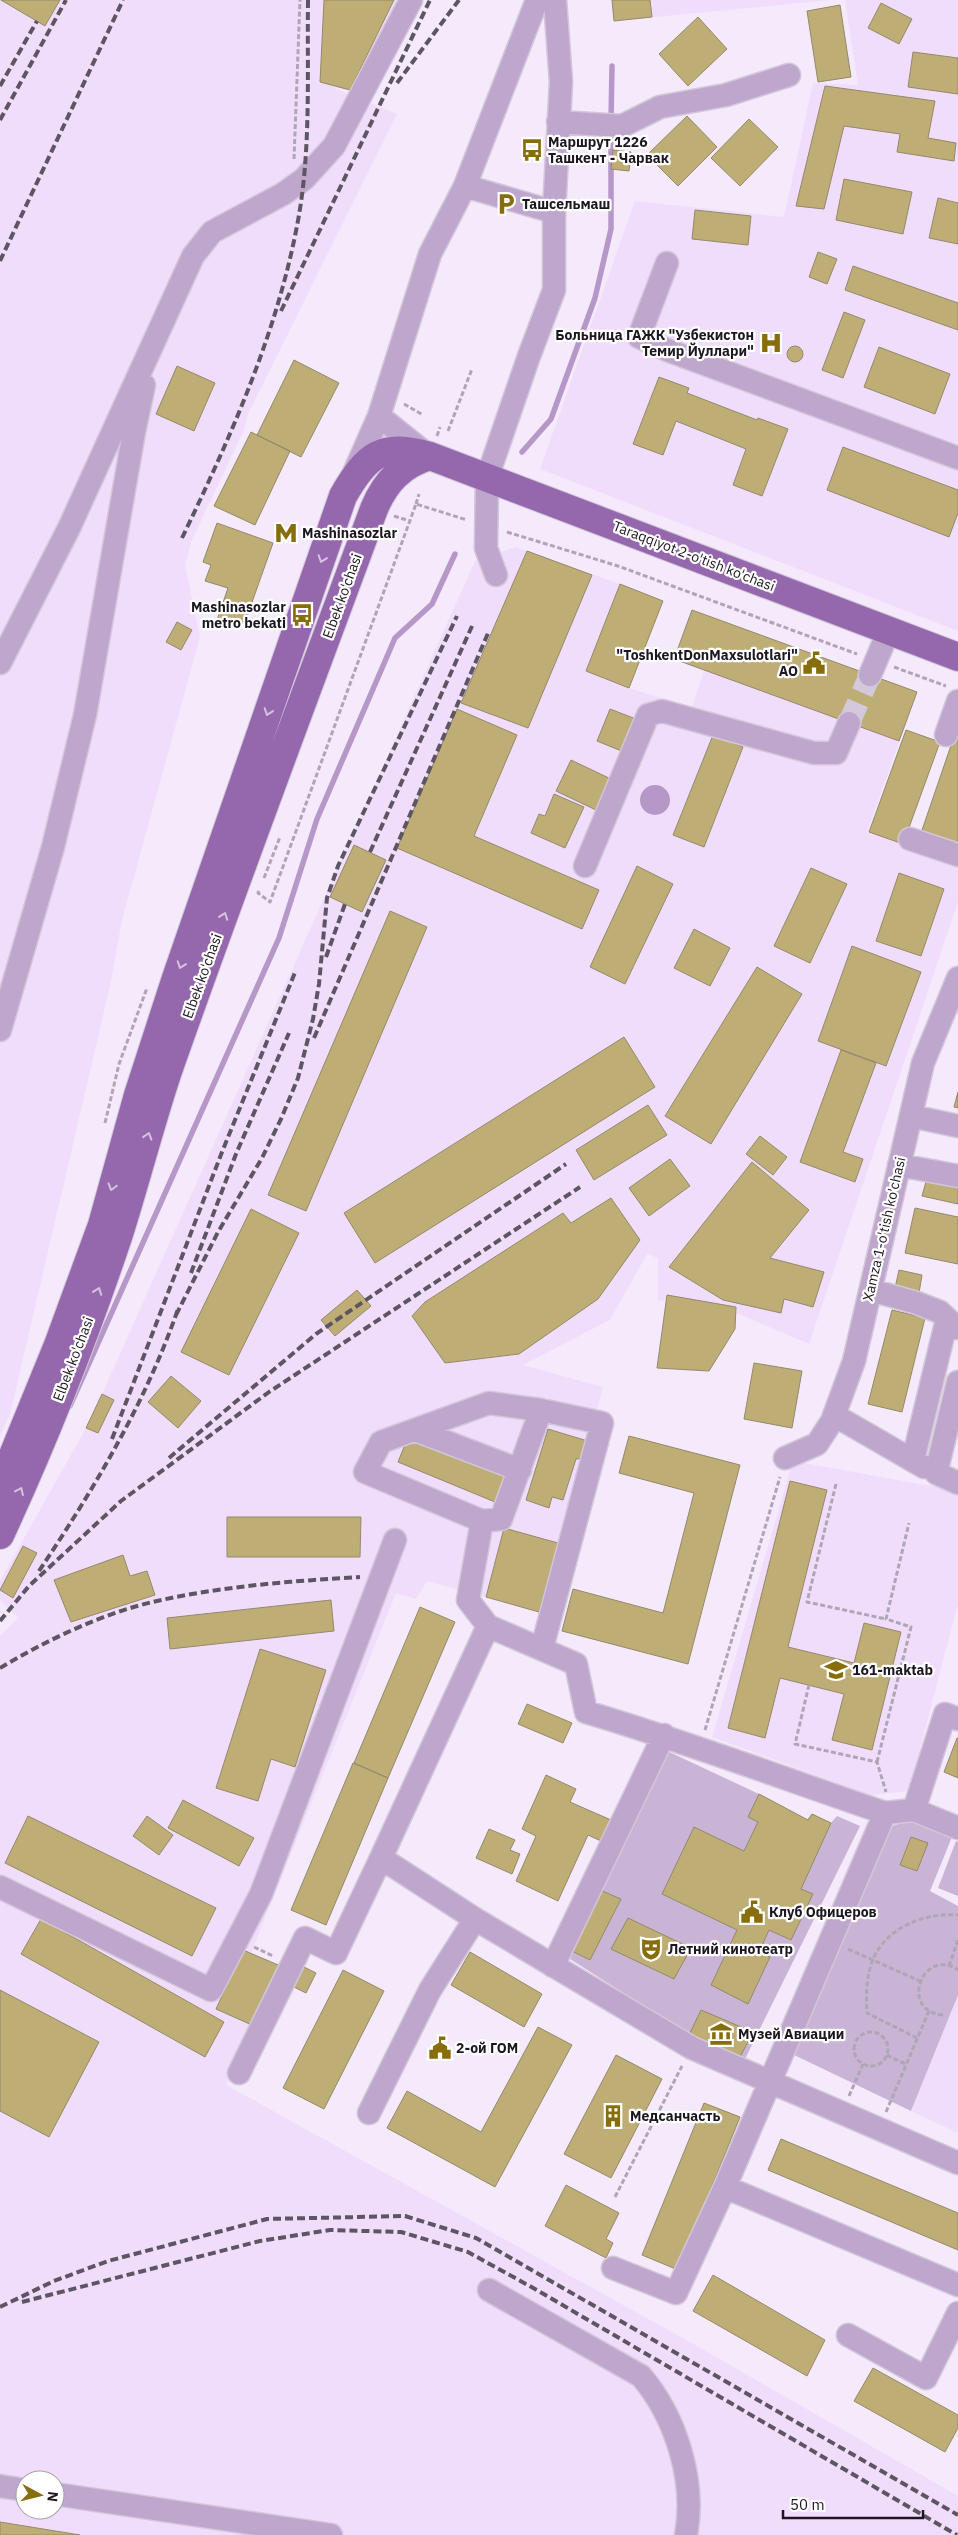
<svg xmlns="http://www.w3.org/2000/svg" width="958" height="2535" font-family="'IBM Plex Sans',sans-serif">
	<rect width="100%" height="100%" fill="#f5e9fc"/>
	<path fill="#f0ddfc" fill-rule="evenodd" d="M0,0H397L350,90L332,87L397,114L248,414L244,430L191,542L185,565L200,637L122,920L110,986L10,1414L0,1436Z
		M612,0H831L614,21Z
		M845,0H958V631L540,469L635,201L784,217L813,83L858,85Z
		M516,547L620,584L586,671L629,688L692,708L704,670L674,659L692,610L917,692L867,832L958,864V902L809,1344L739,1314L658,1300V1258L647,1254L610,1320L523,1365L603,1387L558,1543L504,1529L486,1597L427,1581L416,1599L396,1593L251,1953L283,1967L226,2085L699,2347L958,2496V2535H0V1636L18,1618L0,1600V1581L86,1428L102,1394L475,561ZM25,2480H55V2510H25Z
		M793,1461L958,1491V1603L909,1791L870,1795L712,1737Z
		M958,1995V2133L911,2111Z"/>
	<path fill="#c9b4d5" d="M665,1750L759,1794L807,1820L812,1814L831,1823L837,1816L860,1826L745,2059L689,2035L567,1957Z
		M911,1820L952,1837L930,1891L958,1906V1995L911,2111L792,2054L892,1826Z
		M956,1841L958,1842V1896L938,1888Z"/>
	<path fill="#b698c8" d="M640 800a15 15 0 1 1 30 0a15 15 0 1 1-30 0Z"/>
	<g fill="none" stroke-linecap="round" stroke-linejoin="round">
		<path stroke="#b698c8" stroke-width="5.5" d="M611,121L612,66
			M522,452L551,419L595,298L611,229V130
			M70,1406L279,938L317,819L395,638L432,604L455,554"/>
	</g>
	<path fill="#bfad76" stroke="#94896a" d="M1,0H60L45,26Z
		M324,0H394L350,90L320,82Z
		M612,0H650L652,17L614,21Z
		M881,3L912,19L899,44L868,28Z
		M840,5L851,77L818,82L807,11Z
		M698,17L727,49L688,86L659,54Z
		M913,52L958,58V94L908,87Z
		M825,86L935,101L928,138L956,143L954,161L897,152L900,134L844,126L824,209L796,206Z
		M687,116L717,147L678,186L647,155Z
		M749,119L778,147L740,186L711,158Z
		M613,150L631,152L629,171L611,169Z
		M844,179L912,192L903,234L836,220Z
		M938,198L958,203V244L929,238Z
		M695,210L751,216L748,245L692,239Z
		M818,252L837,259L827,284L809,277Z
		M853,266L958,303V330L845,290Z
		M844,312L865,320L843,378L822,370Z
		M787 354a8 8 0 1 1 16 0a8 8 0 1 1-16 0Z
		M879,347L950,374L935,414L864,387Z
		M294,360L339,383L301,457L257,435Z
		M177,366L215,383L194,431L156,414Z
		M659,377L689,388L687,393L757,420L758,418L788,429L762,496L733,485L746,449L676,421L663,455L633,444Z
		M251,432L290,451L255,525L214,506Z
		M843,447L958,490V513L949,537L827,490Z
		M217,523L273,543L245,622L216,623L228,588L205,581L211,565L203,562Z
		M527,551L592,575L528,728L461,703Z
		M620,584L663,601L629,688L586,671Z
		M692,610L917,692L899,741L674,659Z
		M177,622L192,630L181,650L166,642Z
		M457,709L517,735L474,836L599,890L582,929L397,848Z
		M610,709L636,719L624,752L597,741Z
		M958,725V846L921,833Z
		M906,730L940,742L903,844L869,832Z
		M713,735L743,747L704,847L673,835Z
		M571,760L611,779L596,810L556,791Z
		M554,794L584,807L565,848L531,833L539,814L545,816Z
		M354,845L386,860L362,912L330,897Z
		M637,866L673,884L625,984L590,967Z
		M811,868L847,884L810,963L774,946Z
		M899,873L944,889L921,956L876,941Z
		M390,911L427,927L306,1211L268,1195Z
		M694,929L730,948L710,986L674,968Z
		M852,946L921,972L886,1066L818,1041Z
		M757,967L802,994L711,1144L665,1116Z
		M624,1037L655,1087L375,1263L344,1213Z
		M841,1050L876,1063L843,1152L863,1159L855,1182L800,1162Z
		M958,1092V1108L954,1107Z
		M648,1105L667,1135L594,1180L576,1150Z
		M760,1136L787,1157L773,1175L746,1154Z
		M670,1159L690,1186L649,1216L629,1188Z
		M752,1162L809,1210L770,1258L824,1272L813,1307L784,1299L781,1313L723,1300L669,1267Z
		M927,1178L958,1185V1204L922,1196Z
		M611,1198L640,1240L598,1299L519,1354L445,1363L412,1316L425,1302L563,1213L571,1223Z
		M915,1208L958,1217V1264L905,1253Z
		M251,1209L299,1233L229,1375L181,1352Z
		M899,1270L922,1275L919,1293L895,1288Z
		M357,1290L371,1306L335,1336L321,1320Z
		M667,1295L736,1307L735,1329L709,1371L657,1368Z
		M892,1310L925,1318L902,1412L868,1404Z
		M754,1363L802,1371L792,1428L744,1419Z
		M171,1376L201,1401L178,1428L148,1402Z
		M102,1394L114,1400L98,1433L86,1428Z
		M548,1429L591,1442L586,1458L576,1459L563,1500L552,1497L549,1508L526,1500Z
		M410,1432L507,1473L495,1502L398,1462Z
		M629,1436L740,1465L688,1664L562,1631L573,1589L663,1613L694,1493L619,1473Z
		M790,1481L827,1490L788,1647L854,1663L864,1623L901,1632L872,1750L832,1740L844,1694L780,1678L765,1738L728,1728Z
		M227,1517H361L360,1557H227Z
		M504,1528L558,1543L539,1612L486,1597Z
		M23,1546L37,1553L13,1598L0,1590Z
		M123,1555L130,1576L147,1571L155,1595L71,1622L54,1580Z
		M331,1600L334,1631L170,1649L167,1618Z
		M420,1607L455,1622L388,1778L354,1763Z
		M260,1649L326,1670L295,1767L271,1759L258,1801L216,1788Z
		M527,1704L572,1723L563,1743L518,1724Z
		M957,1738H958V1778L944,1772Z
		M353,1763L388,1778L326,1925L291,1910Z
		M546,1775L576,1789L570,1802L611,1820L601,1841L588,1835L558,1901L516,1881L536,1836L522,1829Z
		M759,1794L808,1820L812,1814L831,1823L801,1889L813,1894L791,1940L769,1930L759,1952L770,1957L748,2004L711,1985L737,1930L662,1894L694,1827L744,1851L758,1822L748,1817Z
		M183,1800L254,1838L239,1866L168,1828Z
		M28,1816L216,1908L192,1956L5,1863Z
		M147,1816L173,1835L159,1855L133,1836Z
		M489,1829L515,1840L510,1850L520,1854L512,1874L476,1858Z
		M911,1837L928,1843L917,1871L900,1865Z
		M600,1890L621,1899L590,1960L570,1950Z
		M628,1918L691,1948L674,1979L611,1949Z
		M41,1919L224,2022L205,2057L21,1954Z
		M243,1950L283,1967L254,2026L216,2009Z
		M470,1952L542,1994L524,2027L451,1985Z
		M302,1966L316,1973L306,1993L292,1986Z
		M343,1970L384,1991L324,2109L283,2088Z
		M0,1990L99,2042L49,2137L0,2111Z
		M701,2010L753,2032L740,2057L689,2035Z
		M538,2027L572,2045L495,2187L387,2128L407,2091L481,2132Z
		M616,2055L662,2079L611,2178L564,2154Z
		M704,2103L740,2117L678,2270L642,2255Z
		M781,2139L958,2213V2250L768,2170Z
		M566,2185L619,2213L606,2239L613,2243L606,2258L545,2226Z
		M713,2275L825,2340L807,2376L693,2311Z
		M873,2368L958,2415V2428L945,2452L854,2401Z
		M0,2522L80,2535H0Z"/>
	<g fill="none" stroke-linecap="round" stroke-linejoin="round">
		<path stroke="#d4c9db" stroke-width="22" stroke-dasharray="22 11" stroke-linecap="butt" d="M849,723L870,675"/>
		<defs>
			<path id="minor" d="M558,122L622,126L660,107L726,95L789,75
				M465,186L537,0
				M554,212L561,82L555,0
				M667,263L639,337L667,350L958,458
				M379,416L429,456
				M353,475L379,416L430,254L465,186L554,212V290L529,356L487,478L486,548L496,575
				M0,663L69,528L193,256L212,232L283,194L304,179L334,146L411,0
				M870,675L889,630
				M946,735L958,701
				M910,839L958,855
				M585,866L648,715L662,711L814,753H836L849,723
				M0,1030L53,847L85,715L134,432L144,385
				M911,1116L958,1126
				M899,1165L958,1176
				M871,1290L917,1303L940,1312L957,1328
				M958,1382L936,1473L958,1483
				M834,1415L924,1467
				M415,1430L520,1470
				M785,1458L817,1444L832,1421L854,1361L923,1063L958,978
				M913,1460L947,1319
				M482,1521L365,1472L381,1442L489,1403L541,1410
				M488,1626L468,1600L482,1521L501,1519L541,1410L602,1423L542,1648
				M914,1810L945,1714L958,1719
				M958,1828L914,1810L885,1813C785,1779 687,1742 586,1712L576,1664L488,1626L381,1858L475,1919L692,2048L958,2163
				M0,1887L211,1990L261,1894L395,1540
				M553,1966L664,1735
				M239,2073L305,1938L336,1953L381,1858
				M369,2113L430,1990L475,1919
				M725,2187L958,2285
				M613,2268L676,2293L725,2187L885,1813
				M489,2290L641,2376C676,2417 696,2481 686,2535
				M848,2335L926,2378L958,2313
				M0,2486L25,2490
				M55,2494L331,2535"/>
			<path id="major" d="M0,1487L58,1345L102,1225L138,1095L176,978L343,496C367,454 382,442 430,456L958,657
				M0,1535C45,1438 85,1336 119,1234C136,1180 150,1125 168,1071C234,883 305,696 374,509C385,482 402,464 430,456"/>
		</defs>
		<use href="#minor" stroke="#d2c7d9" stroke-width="25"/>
		<use href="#major" stroke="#d2c7d9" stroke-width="30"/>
		<path stroke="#afa5b5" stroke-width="3" stroke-dasharray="5 2.5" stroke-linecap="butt" d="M294,159L300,0
			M404,404L423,415
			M448,431L472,369
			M437,436L440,427
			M416,504L419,494
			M394,516L410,521
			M507,532L618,566L857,654
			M894,667L946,686
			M264,878L280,837
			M259,891L258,893L270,902L416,504L467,520
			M105,1123L119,1064L147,988
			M836,1484L807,1602L886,1619
			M809,1685L795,1744L877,1762L886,1792
			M705,1730L780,1477
			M877,1762L911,1627L886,1619L909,1523
			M254,1947L273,1956
			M848,1949L920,1981
			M949,1966L958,1940
			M943,2015C898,2011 923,1946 958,1970
			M854 2049a17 17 0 1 1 34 0a17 17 0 1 1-34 0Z
			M917,2038L867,2013C866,1996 866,1979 872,1962C884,1928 925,1912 958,1915
			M887,2055L907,2065
			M849,2096L863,2064
			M886,2112L929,2011
			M615,2197L682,2066"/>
		<use href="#minor" stroke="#bea6cd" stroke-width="22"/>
		<use href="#major" stroke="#9568ae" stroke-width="28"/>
		<path stroke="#5d5562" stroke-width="4" stroke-dasharray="8 4" stroke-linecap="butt" d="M397,83L459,0
			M0,86L37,21
			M0,120L66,0
			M0,261L123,0
			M281,311L430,0
			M182,538C232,434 279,329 299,215C311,145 307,71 308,0
			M370,852L473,624
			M326,957L345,904
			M314,1038L489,631
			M191,1273L236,1154L289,1033
			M176,1315L218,1232L262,1158L281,1119L298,1078L313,1019L319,984L327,898L338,866L457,616
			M112,1439L222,1152L296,970
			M169,1458L316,1334L566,1164
			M39,1571C94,1489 146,1402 178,1309
			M0,1621L29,1586L121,1501L269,1392L580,1187
			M0,1668C47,1640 103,1613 157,1601C224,1586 292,1581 360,1577
			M22,2302L260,2241L330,2230L401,2232L468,2252L535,2289L957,2535
			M0,2307L54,2281L108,2261L267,2219L405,2216L476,2238L958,2515"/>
	</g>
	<defs><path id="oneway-chevron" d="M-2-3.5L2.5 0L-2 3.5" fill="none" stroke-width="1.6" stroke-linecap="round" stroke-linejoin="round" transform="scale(1.25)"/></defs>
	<g stroke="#d5c3df">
		<use href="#oneway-chevron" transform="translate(322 559) rotate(109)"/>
		<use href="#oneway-chevron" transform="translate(268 712) rotate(109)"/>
		<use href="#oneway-chevron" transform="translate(224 916) rotate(-70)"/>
		<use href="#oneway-chevron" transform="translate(181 965) rotate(109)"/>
		<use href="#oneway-chevron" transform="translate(148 1136) rotate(-73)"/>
		<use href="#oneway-chevron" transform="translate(112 1187) rotate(106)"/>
		<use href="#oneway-chevron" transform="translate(98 1291) rotate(-70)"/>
		<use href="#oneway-chevron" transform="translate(20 1491) rotate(-65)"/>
	</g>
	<defs>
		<symbol id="bus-bare" viewBox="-9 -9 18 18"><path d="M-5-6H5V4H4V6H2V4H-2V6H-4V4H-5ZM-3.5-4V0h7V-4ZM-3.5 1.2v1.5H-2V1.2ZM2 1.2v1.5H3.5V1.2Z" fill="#876d0b" stroke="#fff" stroke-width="2.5" paint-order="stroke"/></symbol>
		<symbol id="parking-bare" viewBox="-9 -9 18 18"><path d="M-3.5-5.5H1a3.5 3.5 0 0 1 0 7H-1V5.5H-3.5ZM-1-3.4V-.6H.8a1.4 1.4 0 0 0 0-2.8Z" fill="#876d0b" stroke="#fff" stroke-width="2.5" paint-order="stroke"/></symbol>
		<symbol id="hospital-bare" viewBox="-9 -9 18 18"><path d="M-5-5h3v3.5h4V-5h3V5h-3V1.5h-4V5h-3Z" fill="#876d0b" stroke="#fff" stroke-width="2.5" paint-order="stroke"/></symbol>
		<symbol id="metro-bare" viewBox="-9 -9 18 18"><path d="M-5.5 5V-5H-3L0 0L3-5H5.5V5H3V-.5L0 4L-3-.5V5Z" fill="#876d0b" stroke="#fff" stroke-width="2.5" paint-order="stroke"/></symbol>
		<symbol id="civic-bare" viewBox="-9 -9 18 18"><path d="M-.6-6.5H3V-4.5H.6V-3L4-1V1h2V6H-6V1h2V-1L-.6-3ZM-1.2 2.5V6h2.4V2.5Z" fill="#876d0b" stroke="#fff" stroke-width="2.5" paint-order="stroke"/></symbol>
		<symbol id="school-bare" viewBox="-9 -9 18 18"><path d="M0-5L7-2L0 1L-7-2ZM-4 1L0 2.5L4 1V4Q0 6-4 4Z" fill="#876d0b" stroke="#fff" stroke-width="2.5" paint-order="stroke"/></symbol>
		<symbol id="theatre-bare" viewBox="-9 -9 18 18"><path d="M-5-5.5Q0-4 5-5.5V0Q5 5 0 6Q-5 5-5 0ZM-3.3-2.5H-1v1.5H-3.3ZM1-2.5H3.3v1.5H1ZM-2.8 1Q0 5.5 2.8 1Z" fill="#876d0b" stroke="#fff" stroke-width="2.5" paint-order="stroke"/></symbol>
		<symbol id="museum-bare" viewBox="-9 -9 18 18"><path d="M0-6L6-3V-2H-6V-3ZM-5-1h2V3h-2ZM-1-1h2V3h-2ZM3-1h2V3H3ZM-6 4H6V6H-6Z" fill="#876d0b" stroke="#fff" stroke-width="2.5" paint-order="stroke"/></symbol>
		<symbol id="building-bare" viewBox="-9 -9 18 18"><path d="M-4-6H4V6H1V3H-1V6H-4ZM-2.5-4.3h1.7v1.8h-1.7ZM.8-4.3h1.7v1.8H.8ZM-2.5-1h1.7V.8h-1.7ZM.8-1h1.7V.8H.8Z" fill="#876d0b" stroke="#fff" stroke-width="2.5" paint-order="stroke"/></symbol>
	</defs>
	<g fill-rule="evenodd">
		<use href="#bus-bare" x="516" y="134" width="32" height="32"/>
		<use href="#parking-bare" x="490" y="188" width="32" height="32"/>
		<use href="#hospital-bare" x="755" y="327" width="32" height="32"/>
		<use href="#metro-bare" x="270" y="517" width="32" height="32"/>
		<use href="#bus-bare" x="286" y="599" width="32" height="32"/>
		<use href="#civic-bare" x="798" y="647" width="32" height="32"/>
		<use href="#school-bare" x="820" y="1654" width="32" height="32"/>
		<use href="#civic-bare" x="736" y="1896" width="32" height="32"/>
		<use href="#theatre-bare" x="635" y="1933" width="32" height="32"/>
		<use href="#museum-bare" x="705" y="2018" width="32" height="32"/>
		<use href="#civic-bare" x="424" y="2032" width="32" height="32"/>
		<use href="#building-bare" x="597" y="2100" width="32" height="32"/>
	</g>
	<g text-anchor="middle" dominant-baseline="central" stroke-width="4.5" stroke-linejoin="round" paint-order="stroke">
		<g font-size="14" font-weight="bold" fill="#1c1620" stroke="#fff" text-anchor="start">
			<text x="548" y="142">Маршрут 1226<tspan x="548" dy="16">Ташкент - Чарвак</tspan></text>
			<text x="522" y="204">Ташсельмаш</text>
			<text x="754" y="335" text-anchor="end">Больница ГАЖК "Узбекистон<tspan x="754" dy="16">Темир Йуллари"</tspan></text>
			<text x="302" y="533">Mashinasozlar</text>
			<text x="286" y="607" text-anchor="end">Mashinasozlar<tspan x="286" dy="16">metro bekati</tspan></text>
			<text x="798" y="655" text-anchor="end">"ToshkentDonMaxsulotlari"<tspan x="798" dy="16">AO</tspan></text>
			<text x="852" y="1670">161-maktab</text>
			<text x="769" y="1912">Клуб Офицеров</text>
			<text x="668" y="1949">Летний кинотеатр</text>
			<text x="738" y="2034">Музей Авиации</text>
			<text x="456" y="2048">2-ой ГОМ</text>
			<text x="630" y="2116">Медсанчасть</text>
		</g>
		<g font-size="14" fill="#1c1620" stroke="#fff">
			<text transform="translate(694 556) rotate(21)">Taraqqiyot 2-o'tish ko'chasi</text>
			<text transform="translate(342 596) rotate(-70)">Elbek ko'chasi</text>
			<text transform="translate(202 976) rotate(-70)">Elbek ko'chasi</text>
			<text transform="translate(884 1229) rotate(-77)">Xamza 1-o'tish ko'chasi</text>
			<text transform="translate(73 1359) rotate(-69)">Elbek ko'chasi</text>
		</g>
	</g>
	<g transform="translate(40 2495) rotate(97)"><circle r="24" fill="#ffffff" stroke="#a4a2a6"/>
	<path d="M0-4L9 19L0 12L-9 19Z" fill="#876d0b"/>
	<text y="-8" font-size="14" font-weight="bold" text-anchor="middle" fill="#1c1620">N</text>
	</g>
	<path d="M783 2510v8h140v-8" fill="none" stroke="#1c1620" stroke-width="2.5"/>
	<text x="790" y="2510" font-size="15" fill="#1c1620" stroke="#ffffff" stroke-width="4" paint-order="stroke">50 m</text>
</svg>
